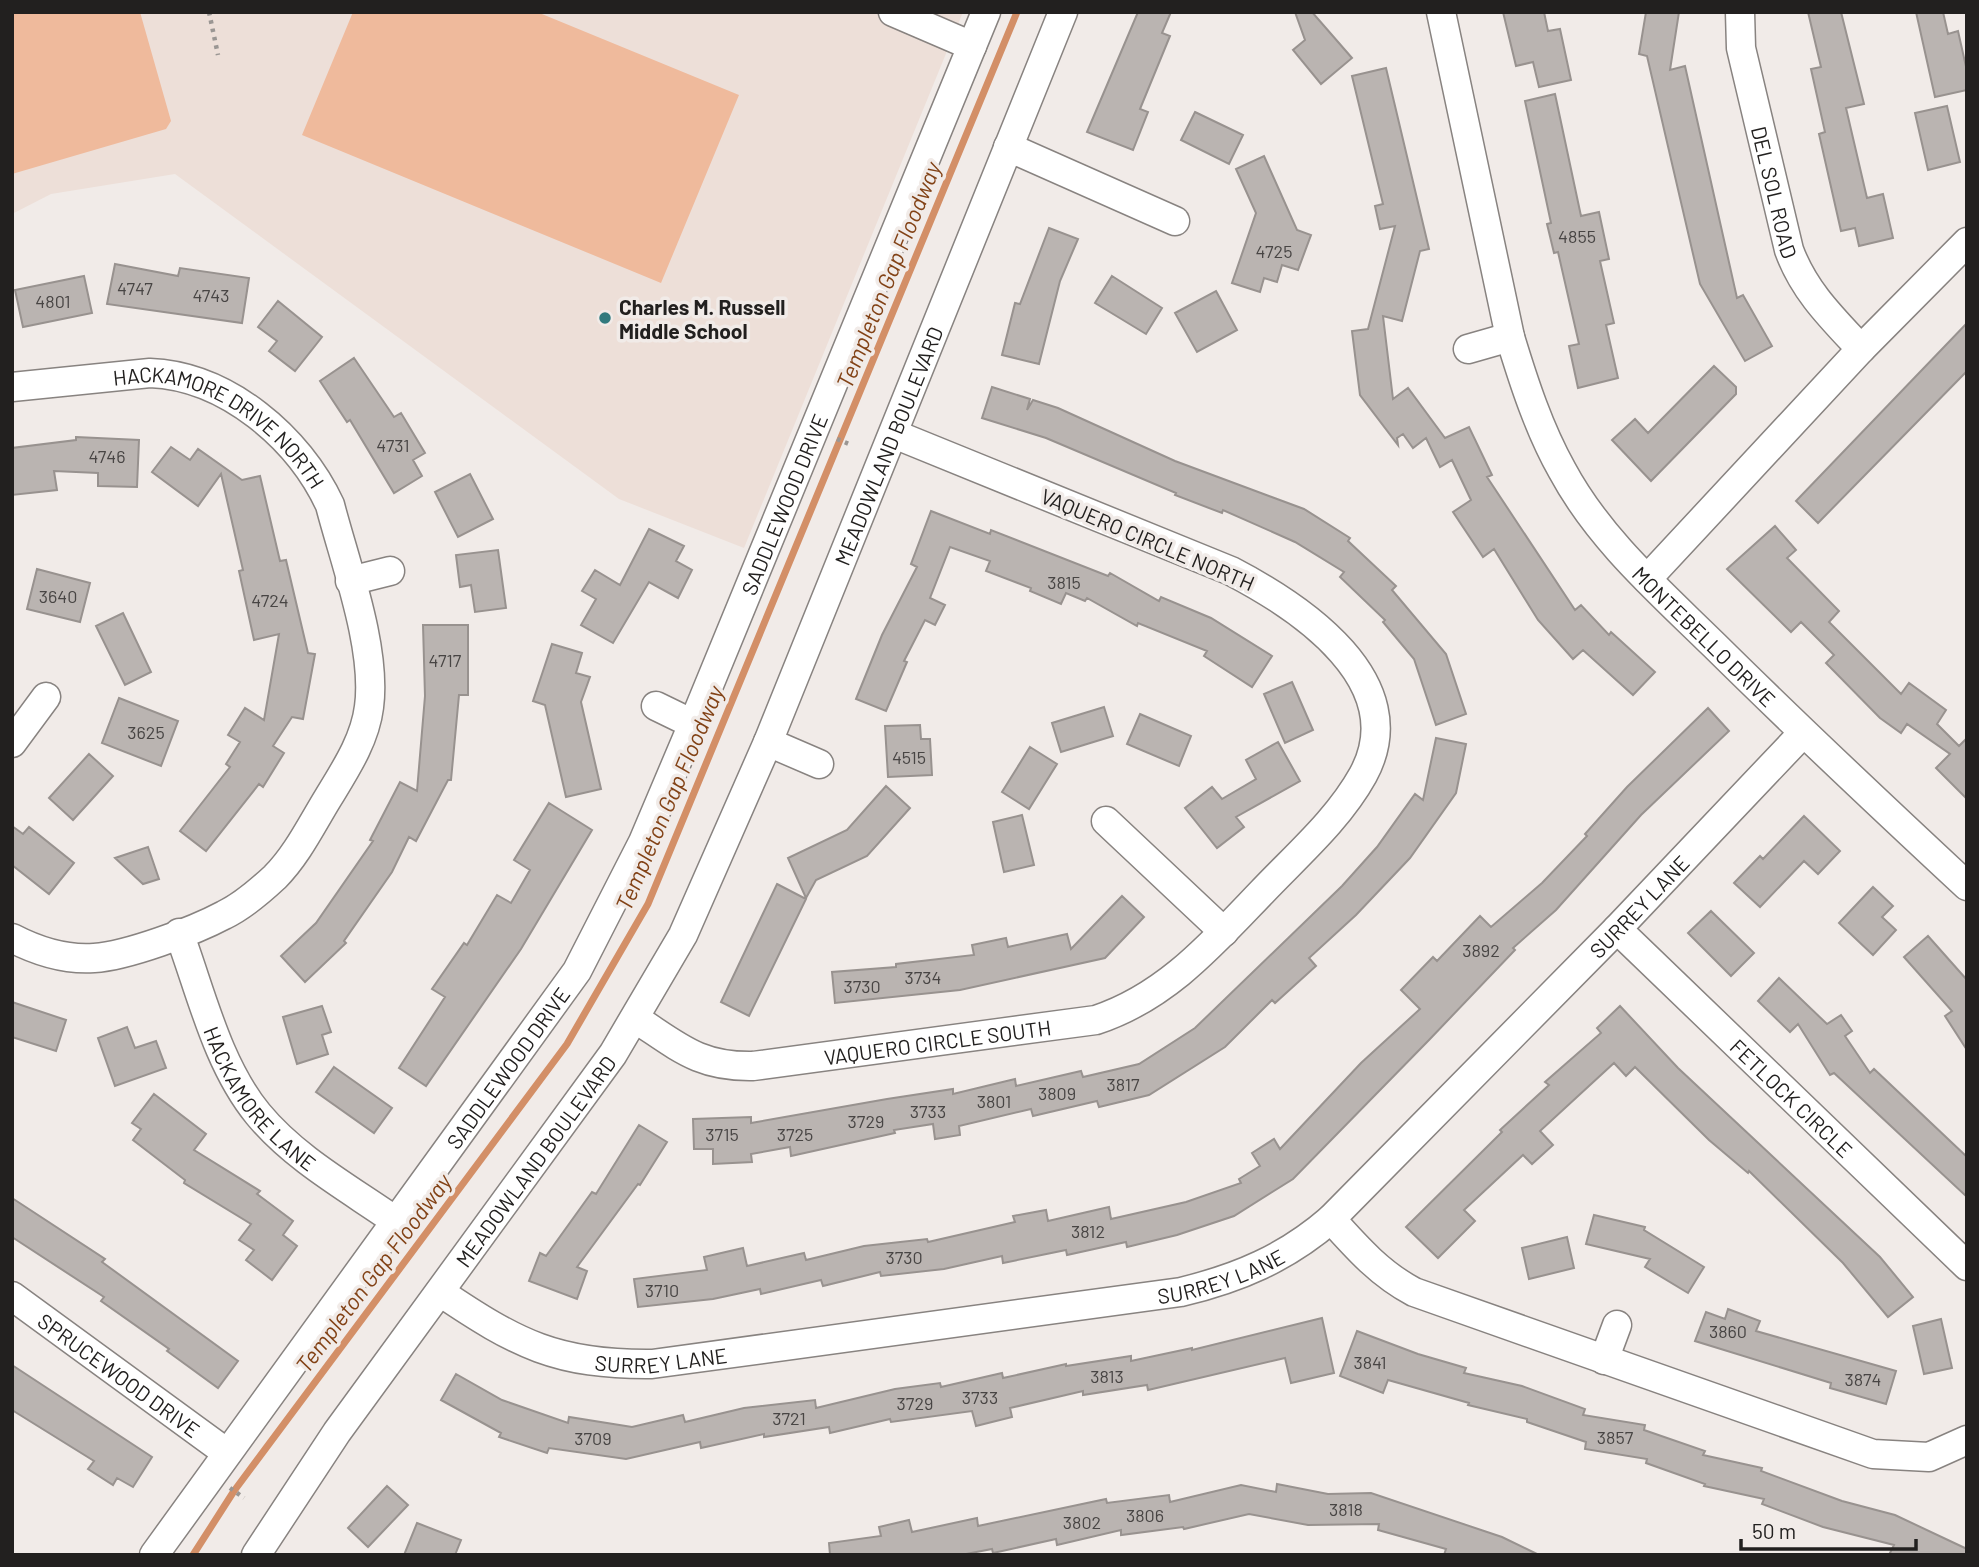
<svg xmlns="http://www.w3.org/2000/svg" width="1979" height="1567" font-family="Barlow,sans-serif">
	<rect width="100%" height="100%" fill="#f1ebe8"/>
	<path fill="#eddfd8" d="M12,12H963L744,548L619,499L175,174L51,194L12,214Z"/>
	<path fill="#efba9c" d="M12,12H140L171,121L166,129L12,174Z
		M353,12H537L739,95L661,283L302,135Z"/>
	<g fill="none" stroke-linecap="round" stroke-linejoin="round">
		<path stroke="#d38f67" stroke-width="7" d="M193,1555L234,1491L567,1044L648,904L1017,12"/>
	</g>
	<path fill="#bab4b1" stroke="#98928f" stroke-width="2" d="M1138,12H1171L1162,33L1170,36L1140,109L1148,112L1133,150L1087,132Z
		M1295,12H1312L1352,58L1321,84L1293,50L1305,40Z
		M1503,12H1544L1548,31L1560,29L1571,80L1539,87L1533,62L1516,66Z
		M1646,12H1679L1670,70L1685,66L1737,298L1743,295L1772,346L1745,361L1700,284L1647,56L1639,54Z
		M1808,12H1841L1864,104L1846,108L1867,198L1883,194L1893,238L1859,246L1855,228L1841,231L1819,134L1825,132L1811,69L1821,67Z
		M1916,12H1943L1948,34L1958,31L1967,71V90L1935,97Z
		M1386,68L1429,249L1420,251L1402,321L1383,316L1393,399L1408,388L1445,438L1469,427L1492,475L1487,477L1575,610L1581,605L1609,635L1611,632L1655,672L1633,695L1583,650L1573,659L1538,620L1494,549L1483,557L1453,512L1471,500L1452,460L1440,467L1426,438L1413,448L1403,434L1397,438L1398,445L1360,395L1352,331L1368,329L1395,226L1380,229L1375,206L1383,204L1352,76Z
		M1555,94L1581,216L1599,212L1609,259L1600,261L1614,323L1606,325L1618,378L1578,388L1569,346L1579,344L1558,252L1554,253L1547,224L1551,223L1525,101Z
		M1947,106L1960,162L1928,170L1915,113Z
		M1195,112L1243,135L1229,164L1181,140Z
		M1264,156L1297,230L1311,235L1298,270L1282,265L1277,282L1264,278L1260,292L1232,283L1256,213L1236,169Z
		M1049,228L1078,239L1060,281L1039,364L1002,355L1015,303L1020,304Z
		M115,264L178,276L180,268L249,278L242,323L107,304Z
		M84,276L92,313L23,327L15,290Z
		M1112,276L1162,308L1146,334L1095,303Z
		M1216,291L1237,330L1197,352L1175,313Z
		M278,301L322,337L295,371L269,351L277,341L258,327Z
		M1967,323V371L1818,523L1796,501Z
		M354,358L394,417L401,413L425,453L413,460L422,476L394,493L350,420L347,422L320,381Z
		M1714,366L1736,387V394L1651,481L1612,440L1635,419L1648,433Z
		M992,387L1030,399L1027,410L1033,400L1058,408L1175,461L1304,509L1350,538L1348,541L1396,586L1392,590L1446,654L1466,714L1436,725L1414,659L1383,622L1385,620L1340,577L1344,572L1295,542L1223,510L1222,513L1175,495L1176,493L1046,438L982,418Z
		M76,437L139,440L137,487L98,486V473L54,471L57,490L12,495V448L76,440Z
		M171,447L190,460L198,449L242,480L260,476L280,561L286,560L308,653L315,654L303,719L292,717L273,746L284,753L263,787L259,784L206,851L180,831L230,767L226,764L240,742L228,735L245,708L264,720L279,634L254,640L239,571L243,570L221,474L198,506L152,472Z
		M470,474L493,519L458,537L435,492Z
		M931,511L990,534L991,530L1108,576L1110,573L1159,601L1161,597L1211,618L1272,656L1252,687L1204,656L1207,651L1138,623L1137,626L1087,598L1085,601L1066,593L1061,604L1030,591L1031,588L986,571L990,561L950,547L930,598L945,605L935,625L925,620L904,661L907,662L886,711L856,699L882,635L917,567L911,564Z
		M1775,526L1796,550L1787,558L1839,611L1829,622L1901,694L1909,683L1946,710L1937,724L1959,746L1967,738V799L1936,768L1950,754L1907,724L1901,733L1880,718L1826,663L1834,655L1801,622L1791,632L1727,569Z
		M649,529L684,546L676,561L692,570L678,598L649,582L613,643L581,625L596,599L582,591L595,570L620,585Z
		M498,550L506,608L475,612L471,585L460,587L456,555Z
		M37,569L90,583L80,622L27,609Z
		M123,613L151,672L125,685L96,626Z
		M423,625H468V695H459L451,780H448L416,841L409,837L392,872L344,941L346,943L305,982L281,956L316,923L373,841L370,840L400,782L417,791L425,696Z
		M552,644L582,653L576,673L590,677L581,702L601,789L566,797L545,705L533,701Z
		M1292,682L1313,730L1285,743L1264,694Z
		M119,698L178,721L161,766L102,743Z
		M1104,707L1113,736L1061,752L1052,723Z
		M1708,708L1729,731L1641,815L1556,910L1513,948L1515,950L1429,1040L1293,1179L1234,1216L1177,1235L1127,1247L1126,1242L1067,1255L1066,1250L1003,1263L1002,1256L944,1269L881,1276L880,1272L823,1286L821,1280L761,1294L760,1289L713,1299L638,1307L634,1279L707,1270L704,1257L743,1248L747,1266L804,1253L806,1260L864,1246L927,1239L928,1242L1015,1222L1013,1216L1046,1210L1048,1221L1109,1207L1111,1219L1186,1202L1241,1183L1239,1179L1260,1166L1252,1153L1274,1139L1280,1149L1361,1063L1420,1009L1401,990L1433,957L1437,961L1480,916L1491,927L1542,883L1587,836L1585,834L1627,787Z
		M1140,714L1191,736L1179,766L1127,744Z
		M920,725L921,739H930L932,775L888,777L885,726Z
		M1436,738L1466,744L1456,793L1410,858L1356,915L1309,958L1316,966L1275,1003L1272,1000L1225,1047L1149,1095L1099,1107L1097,1101L1033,1116L1031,1109L959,1126L960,1135L935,1139L933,1124L894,1130L895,1133L791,1156L790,1147L751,1154L752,1162L713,1164V1149H694L693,1119L751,1117V1123L887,1099L953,1089V1094L1015,1079L1016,1086L1081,1071L1083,1077L1139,1064L1195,1028L1342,886L1377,847L1415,794L1423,800Z
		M1278,742L1300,781L1236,817L1244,827L1217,848L1185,808L1212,787L1222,799L1256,779L1246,760Z
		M1030,747L1057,764L1029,809L1002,792Z
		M89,754L113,776L73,820L49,798Z
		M886,786L910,808L867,856L816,880L806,898L788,858L847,830Z
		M549,803L592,830L521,949L426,1086L399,1068L445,997L432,989L464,943L467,945L497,895L511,903L530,870L514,860Z
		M1022,815L1034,865L1004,872L993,822Z
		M1804,816L1840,851L1818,874L1804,861L1760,907L1734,883L1760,856L1763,859Z
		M12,826L23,834L29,827L74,863L49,894L12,865Z
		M148,847L159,879L143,884L115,858Z
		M777,884L806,899L749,1016L721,1002Z
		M1873,887L1893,906L1882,917L1896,930L1873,955L1839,923Z
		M1122,896L1144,917L1105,958L960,990L835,1003L832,972L896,967V964L974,955L972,945L1006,938L1008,947L1067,934L1071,949Z
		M1711,911L1754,953L1731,976L1688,933Z
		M1928,936L1967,980V1050L1945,1016L1952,1011L1904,957Z
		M1779,978L1827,1024L1841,1015L1852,1031L1845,1036L1870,1073L1874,1069L1967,1157V1197L1834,1073L1830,1075L1798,1024L1790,1032L1758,1001Z
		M12,1002L66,1020L56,1051L12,1037Z
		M322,1006L331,1032L322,1035L328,1054L297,1064L283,1017Z
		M1620,1006L1678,1068L1880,1257L1913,1297L1888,1317L1843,1263L1749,1171L1748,1173L1709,1140L1635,1067L1626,1076L1614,1063L1540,1131L1553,1145L1532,1164L1523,1155L1464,1210L1475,1221L1438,1258L1406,1227L1502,1132L1500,1130L1549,1085L1545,1082L1601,1033L1597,1028Z
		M127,1027L135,1048L156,1041L166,1068L115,1086L98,1038Z
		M334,1067L392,1108L374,1133L316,1092Z
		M154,1094L206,1134L194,1150L260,1191L257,1194L293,1221L283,1235L297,1246L272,1280L246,1260L254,1250L239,1240L251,1224L184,1183L185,1180L133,1140L141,1129L132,1123Z
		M639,1125L667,1142L640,1185L638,1184L577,1267L587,1271L577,1299L529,1281L540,1253L546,1256L592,1192L596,1194Z
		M12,1198L105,1259L102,1262L238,1361L218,1388L167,1351L169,1349L101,1301L104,1297L12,1237Z
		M1594,1215L1645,1227L1644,1230L1704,1267L1688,1293L1645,1267L1650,1259L1586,1244Z
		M1567,1237L1574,1268L1529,1279L1522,1248Z
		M1728,1309L1760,1321L1756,1331L1896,1371L1886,1404L1830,1388L1831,1383L1695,1341L1706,1312L1725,1319Z
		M1322,1318L1334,1373L1291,1383L1285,1358L1148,1390L1147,1385L1083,1395V1391L1010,1408L1012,1417L976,1426L972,1411L891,1422L890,1419L830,1433L829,1427L764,1437V1434L701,1448L700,1442L626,1459L549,1448L547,1453L499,1437L501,1433L441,1400L456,1374L502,1400L568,1423L569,1417L632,1427L683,1415L685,1422L744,1408L815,1400L816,1408L895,1389L940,1383L941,1387L1002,1373L1003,1378L1066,1364V1366L1131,1356V1361L1192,1348V1350Z
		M1941,1319L1952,1368L1924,1374L1913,1326Z
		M1357,1331L1418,1354L1466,1368L1464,1373L1522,1386L1585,1409L1583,1415L1645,1425L1644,1430L1705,1451L1703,1455L1762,1468L1761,1471L1842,1501L1895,1515L1967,1549V1555H1889L1894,1545L1823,1527L1762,1504L1764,1499L1704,1486L1705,1484L1646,1463L1647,1459L1585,1449L1586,1442L1527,1422V1419L1468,1405L1469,1403L1388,1380L1383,1393L1340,1376Z
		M12,1365L152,1457L133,1487L117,1478L113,1485L88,1469L94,1461L12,1410Z
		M1277,1484L1328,1494L1371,1493L1502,1537L1539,1555H1444L1446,1549L1378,1530L1379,1524L1308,1525L1249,1514L1184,1529L1183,1527L1121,1535V1530L1057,1545L1056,1539L993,1553L992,1549L961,1555H830L829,1543L881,1536L879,1527L909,1520L912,1532L977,1518L978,1526L1106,1499L1107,1503L1169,1495L1170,1502L1241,1485L1276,1492Z
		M387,1486L408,1505L368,1547L348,1528Z
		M417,1523L461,1540L455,1555H404Z"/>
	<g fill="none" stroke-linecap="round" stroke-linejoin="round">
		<defs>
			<g id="minor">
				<path d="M893,12L972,46"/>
				<path id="s1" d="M1441,12L1510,337C1524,383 1539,429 1562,470C1599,539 1659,591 1714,645C1797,727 1882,807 1967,886"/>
				<path id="s2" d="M1740,12L1741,48L1789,250C1804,291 1832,318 1861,349"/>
				<path d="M1008,147L1175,221"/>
				<path d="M1468,349L1510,337"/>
				<path id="s3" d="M12,387L150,373C227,376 299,438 330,505C345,563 377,648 369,707C365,740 345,770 328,798C312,824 297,855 275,877C260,891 243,906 224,915C194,931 127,956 94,958C65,960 37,951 12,938"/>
				<path d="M1647,579L1861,349L1967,242"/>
				<path d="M350,581L390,571"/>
				<path d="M656,706L693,724"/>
				<path d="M768,742L819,764"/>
				<path d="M12,743L46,697"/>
				<path d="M1106,821L1224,932"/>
				<path id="s4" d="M1617,929L1967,1266"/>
				<path id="s5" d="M179,933C201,992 217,1064 258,1114C295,1159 350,1189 397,1222"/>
				<path id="s6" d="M636,1019C679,1047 699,1067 753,1066L1096,1020C1166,997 1212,944 1262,892C1297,855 1338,820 1363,775C1414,682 1300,607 1231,571L894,434"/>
				<path d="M1331,1219C1357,1248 1380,1274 1414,1292L1873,1454L1929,1457L1967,1440"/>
				<path id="s7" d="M440,1292C517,1344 557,1365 652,1364L1181,1292C1239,1278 1286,1258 1331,1219L1617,929L1803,733"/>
				<path id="s8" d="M12,1296L227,1453"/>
				<path d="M1604,1360L1617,1325"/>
				<path id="s9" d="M154,1555L577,971L643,842L693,724L986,12"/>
				<path id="s10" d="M256,1555L337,1432L613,1054L683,935L768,742L1063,12"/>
			</g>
		</defs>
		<use href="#minor" stroke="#888380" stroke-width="31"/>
		<path stroke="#9a9693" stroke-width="4.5" stroke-dasharray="3.5 5" stroke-linecap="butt" d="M209,12L218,55
			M837,439L849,444
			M230,1488L244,1498"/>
		<use href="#minor" stroke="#fff" stroke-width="28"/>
	</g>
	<circle fill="#317a7e" stroke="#f1ebe8" stroke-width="2.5" cx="605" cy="318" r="7"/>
	<g text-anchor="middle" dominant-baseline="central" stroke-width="7" stroke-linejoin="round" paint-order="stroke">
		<g font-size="18" fill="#484544">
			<text x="1577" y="236">4855</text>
			<text x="1274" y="251">4725</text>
			<text x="135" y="288">4747</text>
			<text x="211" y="295">4743</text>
			<text x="53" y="301">4801</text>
			<text x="393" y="445">4731</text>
			<text x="107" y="456">4746</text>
			<text x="1064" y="582">3815</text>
			<text x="58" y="596">3640</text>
			<text x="270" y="600">4724</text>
			<text x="445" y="660">4717</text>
			<text x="146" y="732">3625</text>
			<text x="909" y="757">4515</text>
			<text x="1481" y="950">3892</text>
			<text x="923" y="977">3734</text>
			<text x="862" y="986">3730</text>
			<text x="1123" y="1084">3817</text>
			<text x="1057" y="1093">3809</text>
			<text x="994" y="1101">3801</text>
			<text x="928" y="1111">3733</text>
			<text x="866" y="1121">3729</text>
			<text x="722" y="1134">3715</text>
			<text x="795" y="1134">3725</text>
			<text x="1088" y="1231">3812</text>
			<text x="904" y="1257">3730</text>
			<text x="662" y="1290">3710</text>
			<text x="1728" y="1331">3860</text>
			<text x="1370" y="1362">3841</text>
			<text x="1107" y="1376">3813</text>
			<text x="1863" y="1379">3874</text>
			<text x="980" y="1397">3733</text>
			<text x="915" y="1403">3729</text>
			<text x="789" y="1418">3721</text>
			<text x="1615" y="1437">3857</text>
			<text x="593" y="1438">3709</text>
			<text x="1346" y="1509">3818</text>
			<text x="1145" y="1515">3806</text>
			<text x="1082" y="1522">3802</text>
		</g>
		<g font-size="21" fill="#22201f" stroke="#f1ebe8">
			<text stroke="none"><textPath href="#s2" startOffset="184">DEL SOL ROAD</textPath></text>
			<text stroke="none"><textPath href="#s3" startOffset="226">HACKAMORE DRIVE NORTH</textPath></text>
			<text stroke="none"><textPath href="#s10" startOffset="1284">MEADOWLAND BOULEVARD</textPath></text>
			<text stroke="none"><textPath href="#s9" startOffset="1232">SADDLEWOOD DRIVE</textPath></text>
			<text transform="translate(1148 539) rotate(23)">VAQUERO CIRCLE NORTH</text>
			<text stroke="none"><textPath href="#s1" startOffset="695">MONTEBELLO DRIVE</textPath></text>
			<text stroke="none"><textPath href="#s7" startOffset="1370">SURREY LANE</textPath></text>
			<text stroke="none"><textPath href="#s6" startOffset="315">VAQUERO CIRCLE SOUTH</textPath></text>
			<text stroke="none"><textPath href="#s9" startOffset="602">SADDLEWOOD DRIVE</textPath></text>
			<text stroke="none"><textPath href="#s5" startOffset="187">HACKAMORE LANE</textPath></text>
			<text stroke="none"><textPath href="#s4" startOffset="243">FETLOCK CIRCLE</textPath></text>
			<text stroke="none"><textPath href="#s10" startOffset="483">MEADOWLAND BOULEVARD</textPath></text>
			<text stroke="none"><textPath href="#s7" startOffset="805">SURREY LANE</textPath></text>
			<text stroke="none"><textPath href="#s7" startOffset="238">SURREY LANE</textPath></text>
			<text stroke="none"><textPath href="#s8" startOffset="133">SPRUCEWOOD DRIVE</textPath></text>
		</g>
		<g font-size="21" font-weight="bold" fill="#22201f" stroke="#f1ebe8" text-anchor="start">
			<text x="619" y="306">Charles M. Russell<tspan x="619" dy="24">Middle School</tspan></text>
		</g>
		<g font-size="23" font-style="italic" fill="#824216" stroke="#f1ebe8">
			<text transform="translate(888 275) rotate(-68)">Templeton Gap Floodway</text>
			<text transform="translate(669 798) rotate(-67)">Templeton Gap Floodway</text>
			<text transform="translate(373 1273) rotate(-53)">Templeton Gap Floodway</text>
		</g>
	</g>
	<rect width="1979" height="1567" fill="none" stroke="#22201f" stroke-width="28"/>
	<path d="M1741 1539v10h175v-10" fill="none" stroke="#22201f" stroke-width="3.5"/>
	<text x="1752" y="1539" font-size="21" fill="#22201f" stroke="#f1ebe8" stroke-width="5" paint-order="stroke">50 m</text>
</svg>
